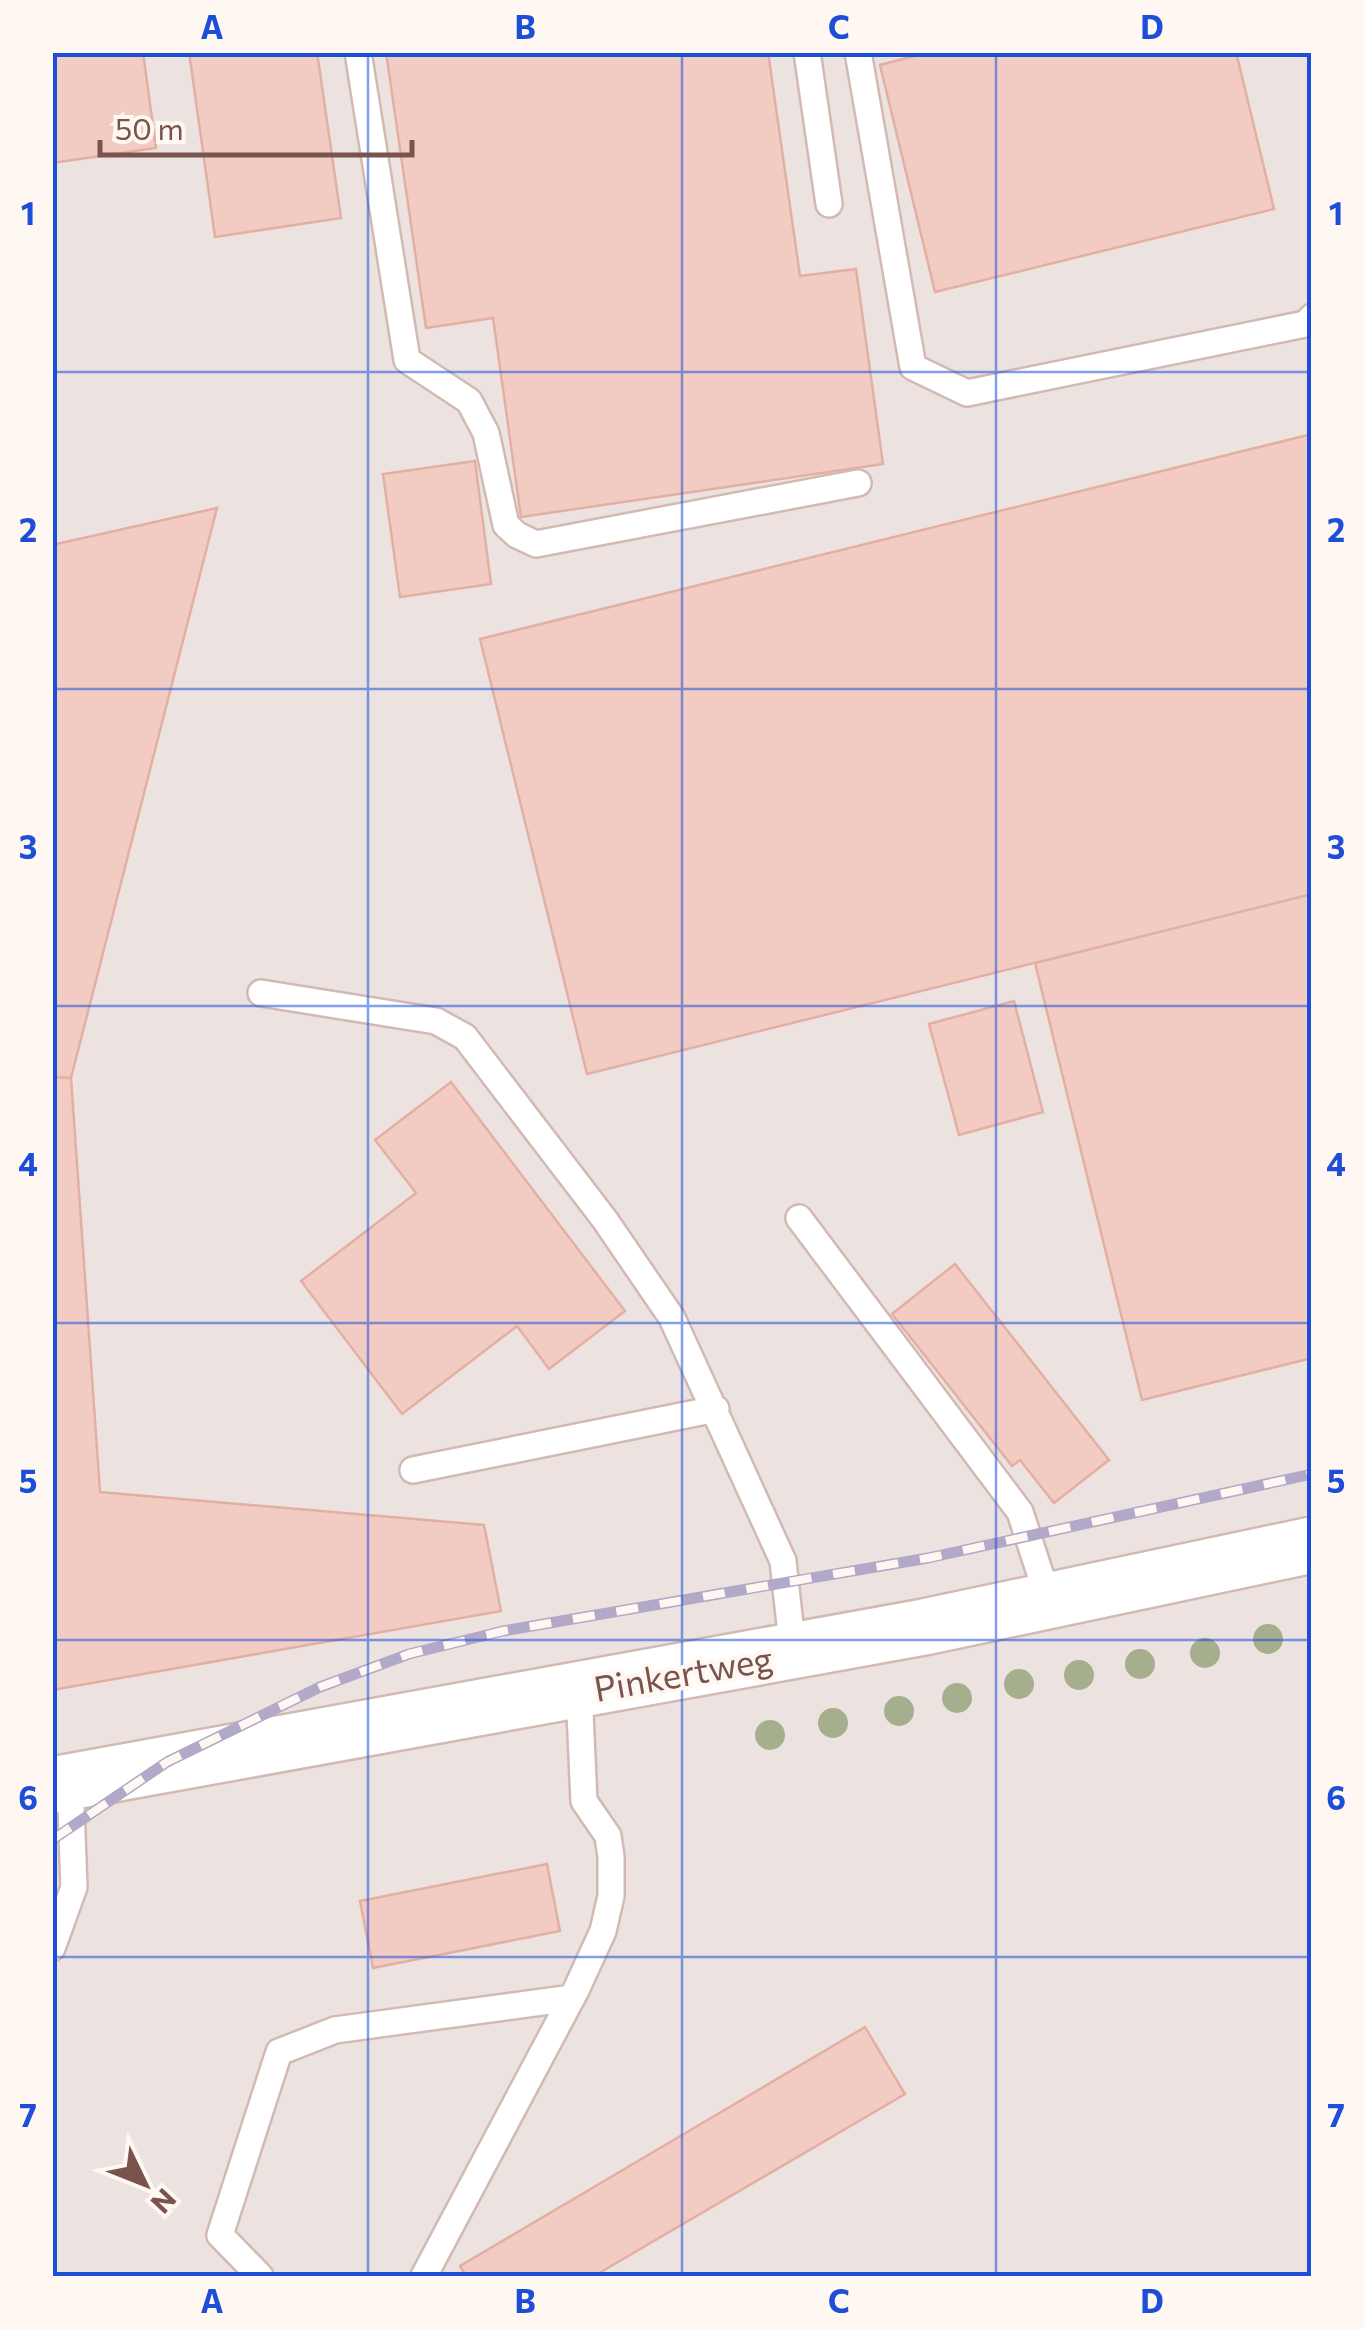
<svg xmlns="http://www.w3.org/2000/svg" width="1364" height="2329" font-family="Commissioner,sans-serif">
	<rect width="100%" height="100%" fill="#fcf2eb"/>
	<path fill="#ece3e0" d="M53,53H1311V2276H53Z"/>
	<path fill="#f2ccc3" stroke="#e4afa3" stroke-width="2.5" d="M52,52H143L156,148L52,163Z
		M189,52H317L341,218L215,237Z
		M386,52H768L800,276L856,269L883,464L521,517L493,318L426,328Z
		M930,52H1236L1274,209L935,292L880,65Z
		M1312,434V894L587,1074L480,639Z
		M475,461L491,584L400,597L383,474Z
		M217,508L71,1078L52,1077V545Z
		M1312,894V1358L1142,1400L1035,963Z
		M1014,1001L1043,1112L959,1135L929,1024Z
		M52,1077L71,1078L100,1492L484,1525L501,1611L52,1690Z
		M451,1082L625,1311L549,1369L517,1326L402,1414L301,1281L416,1193L375,1140Z
		M955,1264L1109,1460L1054,1503L1020,1460L1012,1466L892,1314Z
		M547,1864L560,1931L373,1968L360,1901Z
		M865,2027L905,2094L594,2276H466L460,2266Z"/>
	<g fill="none" stroke-linecap="round" stroke-linejoin="round">
		<defs>
			<path id="service" d="M358,52L407,360L469,401L486,433L506,525L517,535L536,544L858,483
				M807,52L829,204
				M858,52L913,367L967,393L1305,324L1312,317
				M261,993L436,1021L465,1037L605,1220L672,1318L783,1561L793,1652
				M799,1218L1020,1512L1049,1601
				M413,1470L716,1409
				M52,1948L74,1887L70,1782
				M260,2276L220,2235L279,2052L335,2030L572,1998
				M424,2276L576,1990L603,1931L611,1896V1857L608,1836L584,1801L579,1691"/>
			<path id="tertiary" d="M52,1785L924,1627L1312,1545"/>
		</defs>
		<use href="#service" stroke="#d2bab2" stroke-width="30"/>
		<use href="#tertiary" stroke="#d2bab2" stroke-width="60"/>
		<use href="#service" stroke="#fff" stroke-width="25"/>
		<use href="#tertiary" stroke="#fff" stroke-width="55"/>
		<defs>
			<path id="rail" d="M52,1840L167,1762L320,1687L409,1654L503,1631L928,1558L1312,1474"/>
		</defs>
		<use href="#rail" stroke="#b2a8c8" stroke-width="11"/>
		<use href="#rail" stroke="#fff7f2" stroke-width="8" stroke-dasharray="22" stroke-linecap="butt"/>
	</g>
	<g fill="#a5af8e">
		<circle cx="1268" cy="1639" r="15"/>
		<circle cx="1205" cy="1653" r="15"/>
		<circle cx="1140" cy="1664" r="15"/>
		<circle cx="1079" cy="1675" r="15"/>
		<circle cx="1019" cy="1684" r="15"/>
		<circle cx="957" cy="1698" r="15"/>
		<circle cx="899" cy="1711" r="15"/>
		<circle cx="833" cy="1723" r="15"/>
		<circle cx="770" cy="1735" r="15"/>
	</g>
	<path fill="none" stroke="#1d4ed8" stroke-width="2.5" stroke-opacity="0.55" d="M368,52V2276M682,52V2276M996,52V2276M52,372H1312M52,689H1312M52,1006H1312M52,1323H1312M52,1640H1312M52,1957H1312"/>
	<g text-anchor="middle" dominant-baseline="central" stroke-width="8" stroke-linejoin="round" paint-order="stroke">
		<g font-size="35" fill="#78544d" stroke="#fff7f2">
			<text transform="translate(683 1672) rotate(-10)">Pinkertweg</text>
		</g>
	</g>
	<rect width="1364" height="2329" fill="none" stroke="#fff7f2" stroke-width="110"/>
	<g transform="translate(145 2184) rotate(133)" stroke="#fff7f2" stroke-width="8" paint-order="stroke">
	<path d="M0-8L18 38L0 25L-18 38Z" fill="#78544d"/>
	<text y="-15" font-size="28" font-weight="bold" text-anchor="middle" fill="#78544d">N</text>
	</g>
	<path d="M100 140v15h312v-15" fill="none" stroke="#78544d" stroke-width="5"/>
	<text x="115" y="140" font-size="30" fill="#78544d" stroke="#fff7f2" stroke-width="8" paint-order="stroke">50 m</text>
	<rect x="55" y="55" width="1254" height="2219" fill="none" stroke="#1d4ed8" stroke-width="4"/>
	<g font-size="32" text-anchor="middle" font-weight="bold" fill="#1d4ed8">
		<text x="212" y="39">A</text>
		<text x="525" y="39">B</text>
		<text x="839" y="39">C</text>
		<text x="1152" y="39">D</text>
		<text x="28" y="225">1</text>
		<text x="1336" y="225">1</text>
		<text x="28" y="542">2</text>
		<text x="1336" y="542">2</text>
		<text x="28" y="859">3</text>
		<text x="1336" y="859">3</text>
		<text x="28" y="1176">4</text>
		<text x="1336" y="1176">4</text>
		<text x="28" y="1493">5</text>
		<text x="1336" y="1493">5</text>
		<text x="28" y="1810">6</text>
		<text x="1336" y="1810">6</text>
		<text x="28" y="2127">7</text>
		<text x="1336" y="2127">7</text>
		<text x="212" y="2313">A</text>
		<text x="525" y="2313">B</text>
		<text x="839" y="2313">C</text>
		<text x="1152" y="2313">D</text>
	</g>
</svg>
